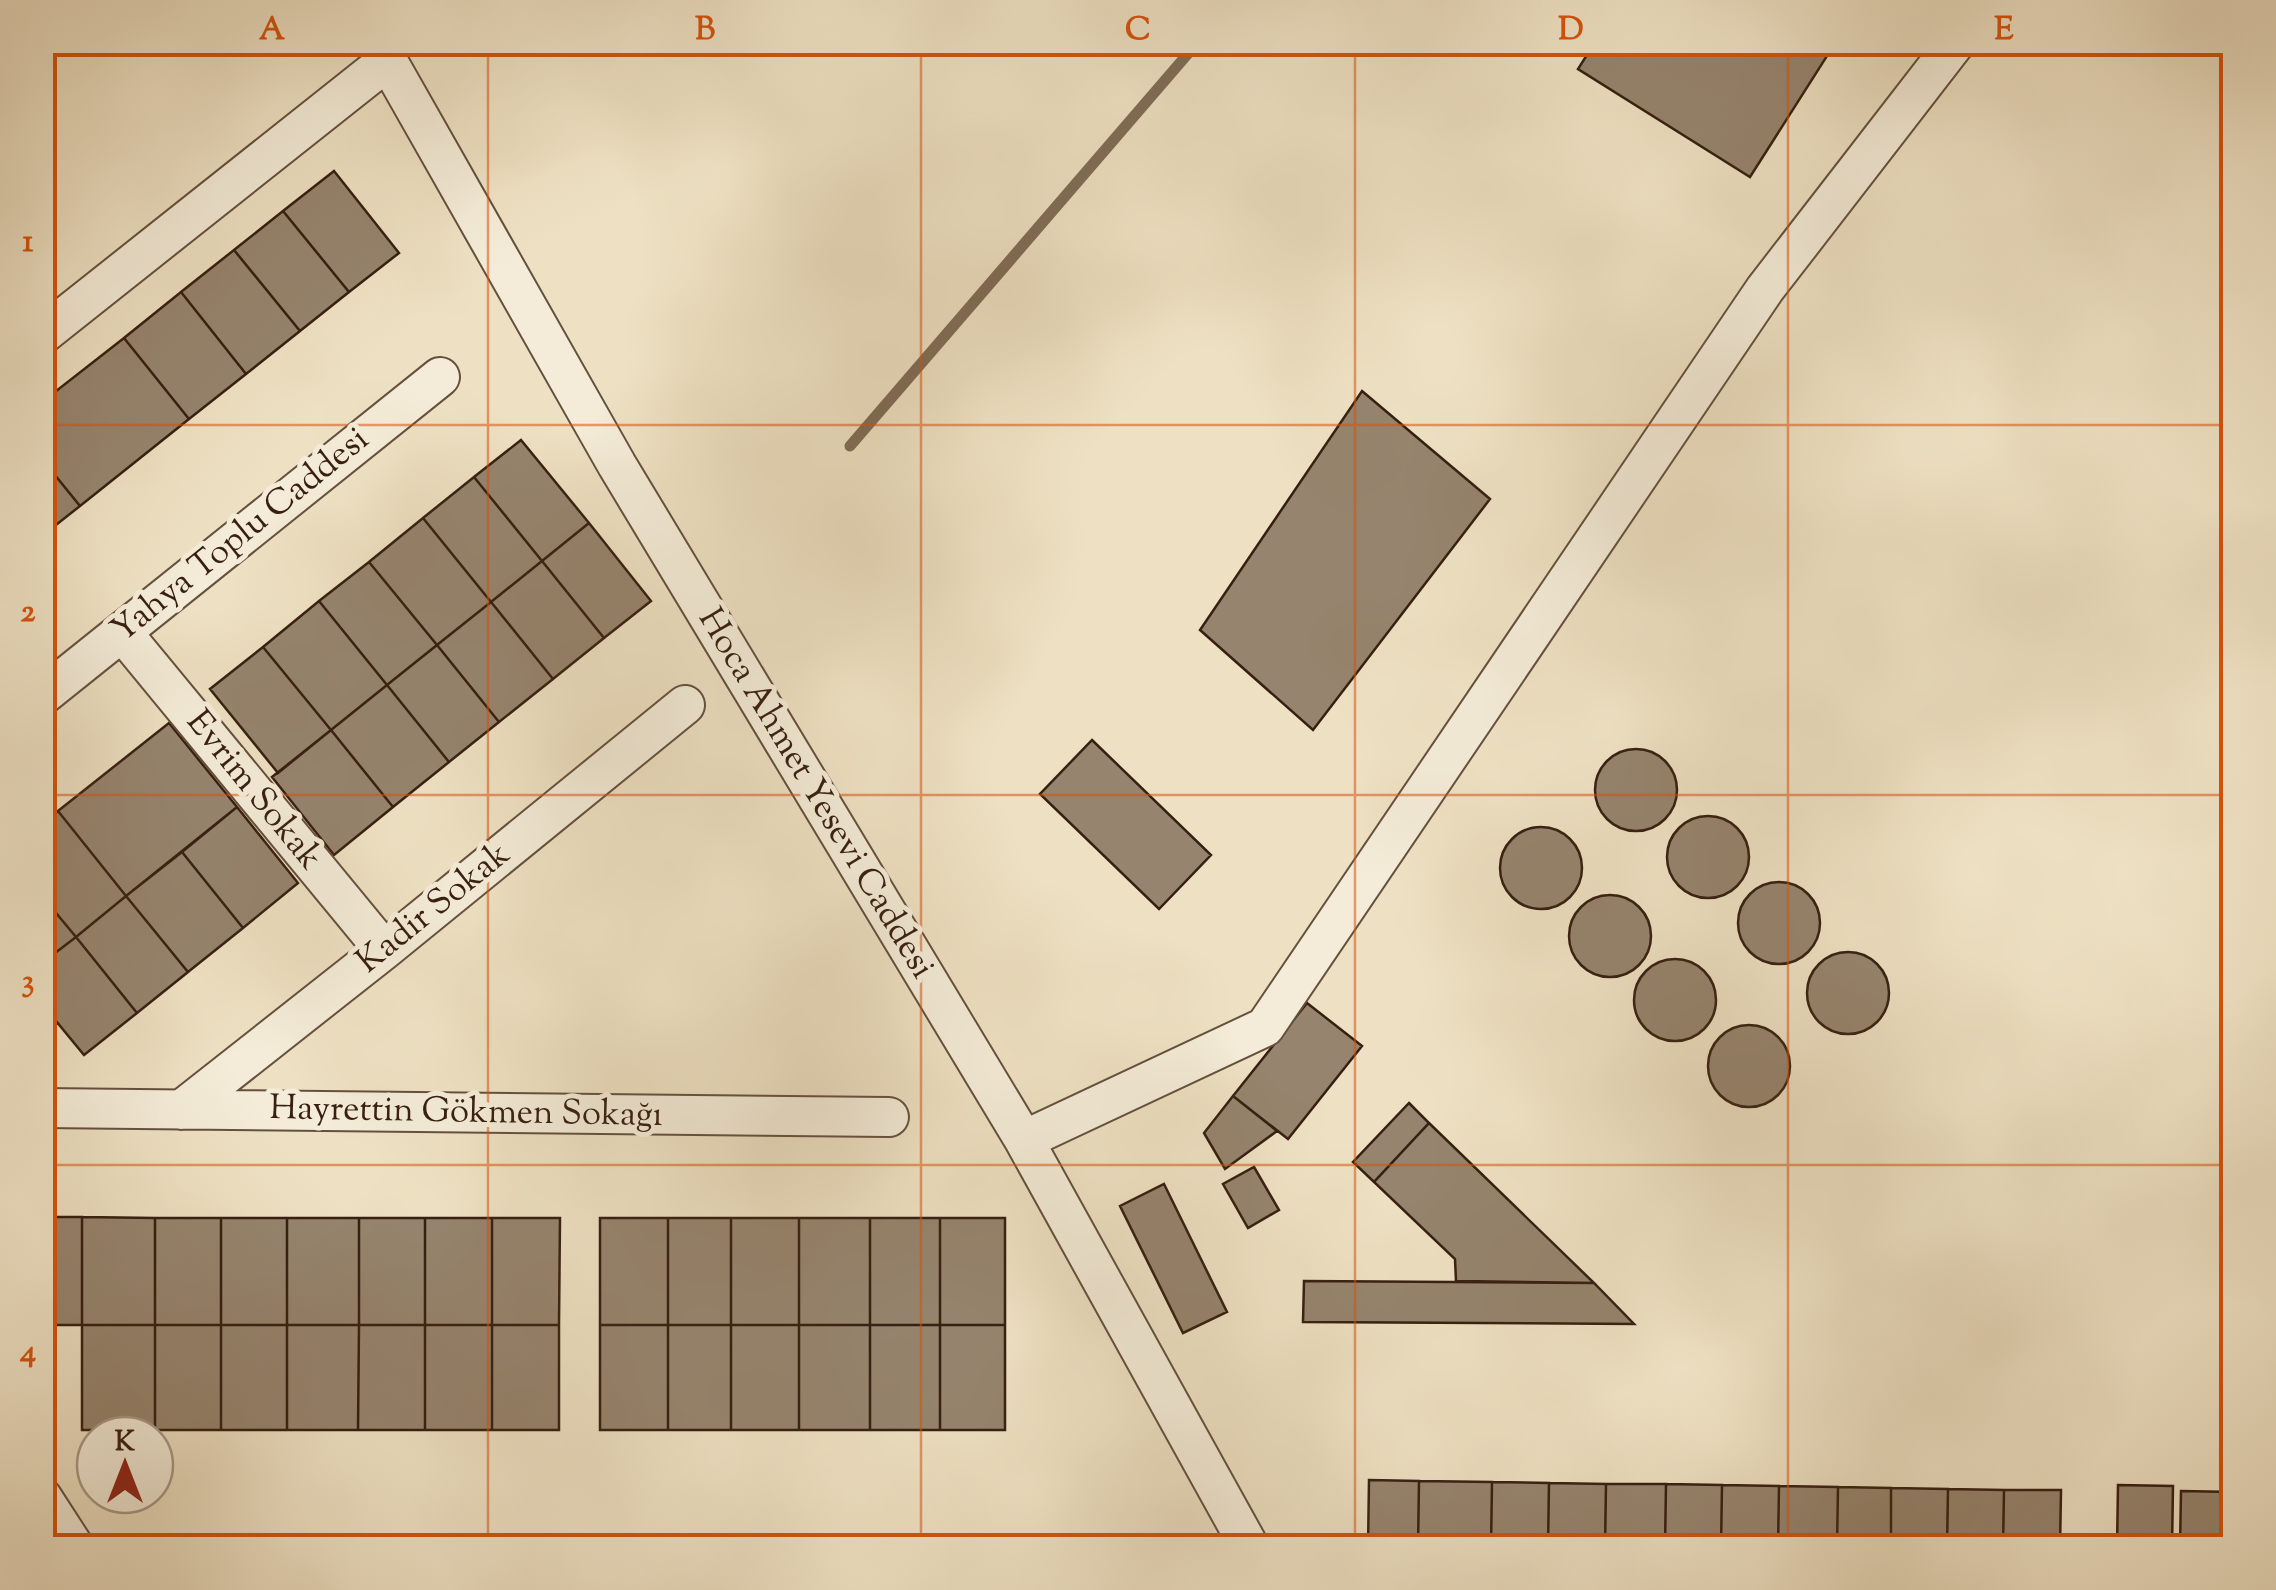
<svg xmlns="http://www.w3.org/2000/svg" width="2276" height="1590" font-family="'Sorts Mill Goudy',serif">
	<rect width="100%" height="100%" fill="#eee1c3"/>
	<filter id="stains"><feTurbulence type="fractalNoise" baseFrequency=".002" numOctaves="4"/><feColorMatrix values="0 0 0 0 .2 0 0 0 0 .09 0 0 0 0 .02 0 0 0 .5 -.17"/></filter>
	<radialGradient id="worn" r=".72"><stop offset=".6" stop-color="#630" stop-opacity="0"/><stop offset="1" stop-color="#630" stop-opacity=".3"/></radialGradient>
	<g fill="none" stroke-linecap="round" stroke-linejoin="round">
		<path stroke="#806c57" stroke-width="11" d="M850,446L1198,42"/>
	</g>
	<path fill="#96846e" stroke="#371f11" stroke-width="2.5" d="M1595,42H1829L1834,45L1750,177L1578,69Z
		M334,171L399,253L349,292L283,211Z
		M283,211L349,292L300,331L234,250Z
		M234,250L300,331L246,374L181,292Z
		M181,292L246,374L189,419L124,338Z
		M124,338L189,419L80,506L42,459V402Z
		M1362,391L1490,499L1313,730L1200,630Z
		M521,440L589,523L542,561L474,477Z
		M42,459L80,506L42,536Z
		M474,477L542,561L491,602L423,518Z
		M423,518L491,602L437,645L369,562Z
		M589,523L651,601L604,638L542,561Z
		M542,561L604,638L553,679L491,602Z
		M369,562L437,645L387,685L319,601Z
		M319,601L387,685L331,730L263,647Z
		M491,602L553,679L499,722L437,645Z
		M437,645L499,722L449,762L387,685Z
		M263,647L331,730L278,773L210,689Z
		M387,685L449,762L393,807L331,730Z
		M169,723L237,807L126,896L58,811Z
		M331,730L393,807L334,855L272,777Z
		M1092,740L1211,855L1159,909L1040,794Z
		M1595 790a41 41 0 1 1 82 0a41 41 0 1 1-82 0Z
		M237,807L298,883L243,928L182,852Z
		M58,811L126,896L76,937L42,896V824Z
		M1667 857a41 41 0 1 1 82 0a41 41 0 1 1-82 0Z
		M1500 868a41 41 0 1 1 82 0a41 41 0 1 1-82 0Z
		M182,852L243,928L188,972L126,896Z
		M1738 923a41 41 0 1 1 82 0a41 41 0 1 1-82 0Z
		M1569 936a41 41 0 1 1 82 0a41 41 0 1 1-82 0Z
		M42,896L76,937L42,963Z
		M126,896L188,972L137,1013L76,937Z
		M76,937L137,1013L84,1055L42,1004V963Z
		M1807 993a41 41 0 1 1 82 0a41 41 0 1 1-82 0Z
		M1634 1000a41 41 0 1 1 82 0a41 41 0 1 1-82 0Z
		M1307,1003L1362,1046L1288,1139L1233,1096Z
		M42,1004L57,1023L42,1035Z
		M1708 1066a41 41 0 1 1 82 0a41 41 0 1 1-82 0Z
		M1233,1096L1277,1131L1225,1169L1204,1133Z
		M1409,1103L1429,1123L1374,1182L1353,1162Z
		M1429,1123L1594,1283L1456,1281L1455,1259L1374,1182Z
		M1254,1167L1279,1210L1248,1228L1223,1184Z
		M1164,1184L1227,1312L1183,1333L1120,1206Z
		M42,1217H82V1325H42Z
		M82,1217L155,1218V1325H82Z
		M155,1218H221V1325H155Z
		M221,1218H287V1325H221Z
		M287,1218H359V1325H287Z
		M359,1218H425V1325H359Z
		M425,1218H492V1325H425Z
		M492,1218H560L559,1325H492Z
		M600,1218H668V1325H600Z
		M668,1218H731V1325H668Z
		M731,1218H799V1325H731Z
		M799,1218H870V1325H799Z
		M870,1218H940V1325H870Z
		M940,1218H1005V1325H940Z
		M1304,1281L1594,1283L1634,1324L1303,1322Z
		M82,1325H155V1430H82Z
		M155,1325H221V1430H155Z
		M221,1325H287V1430H221Z
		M287,1325H359L358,1430H287Z
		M359,1325H425V1430H358Z
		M425,1325H492V1430H425Z
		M492,1325H559V1430H492Z
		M600,1325H668V1430H600Z
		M668,1325H731V1430H668Z
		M731,1325H799V1430H731Z
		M799,1325H870V1430H799Z
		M870,1325H940V1430H870Z
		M940,1325H1005V1430H940Z
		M1369,1480L1419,1481L1418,1548H1368Z
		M1419,1481L1492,1482L1491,1548H1418Z
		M1492,1482L1549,1483L1548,1548H1491Z
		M1549,1483L1606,1484L1605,1548H1548Z
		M1606,1484H1666L1665,1548H1605Z
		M1666,1484L1722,1485L1721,1548H1665Z
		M1722,1485L1779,1486L1778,1548H1721Z
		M2118,1485L2173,1486L2172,1548H2117Z
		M1779,1486L1838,1487L1837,1548H1778Z
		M1838,1487L1891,1488V1548H1837Z
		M1891,1488L1948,1489L1947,1548H1891Z
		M1948,1489L2004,1490L2003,1548H1947Z
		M2004,1490H2061L2060,1548H2003Z
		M2181,1491L2234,1492V1548H2180Z"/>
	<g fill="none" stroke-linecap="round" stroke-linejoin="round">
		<defs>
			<path id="minor" d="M377,42L617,465L1024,1140L1250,1548
				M42,335L386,62
				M122,632L384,950
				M42,696L440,377
				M42,1108L889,1117
				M181,1110L384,950L685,705
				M1024,1140L1265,1027L1765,289L1956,42
				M42,1497L75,1548"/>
		</defs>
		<use href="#minor" stroke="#65503e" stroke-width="42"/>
		<use href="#minor" stroke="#f4ecd8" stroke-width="38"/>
	</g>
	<path fill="none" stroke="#d6530c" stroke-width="2.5" stroke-opacity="0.55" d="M488,42V1548M921,42V1548M1355,42V1548M1788,42V1548M42,425H2234M42,795H2234M42,1165H2234"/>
	<g text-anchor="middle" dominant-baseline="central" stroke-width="10" stroke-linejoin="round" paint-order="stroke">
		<g font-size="35" fill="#371f11" stroke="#f4ecd8">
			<text transform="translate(241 536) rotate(-39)">Yahya Toplu Caddesi</text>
			<text transform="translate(253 791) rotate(51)">Evrim Sokak</text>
			<text transform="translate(815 794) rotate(59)">Hoca Ahmet Yesevi Caddesi</text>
			<text transform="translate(434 909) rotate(-39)">Kadir Sokak</text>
			<text transform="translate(466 1113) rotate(1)">Hayrettin Gökmen Sokağı</text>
		</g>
	</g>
	<rect width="2276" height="1590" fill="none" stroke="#eee1c3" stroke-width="110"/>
	<g transform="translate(125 1465)"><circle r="48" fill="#f4ecd8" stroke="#a89a88" stroke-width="2.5"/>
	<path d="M0-8L18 38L0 25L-18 38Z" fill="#8f2418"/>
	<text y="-15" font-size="28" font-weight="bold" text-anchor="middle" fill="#371f11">K</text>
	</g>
	<rect x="55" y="55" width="2166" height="1480" fill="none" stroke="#d6530c" stroke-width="4"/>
	<g font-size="32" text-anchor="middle" font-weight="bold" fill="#d6530c">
		<text x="272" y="39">A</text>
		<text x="705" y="39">B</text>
		<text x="1138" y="39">C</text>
		<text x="1571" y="39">D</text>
		<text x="2004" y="39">E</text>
		<text x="28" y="251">1</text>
		<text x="28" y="621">2</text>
		<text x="28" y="991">3</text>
		<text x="28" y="1361">4</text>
	</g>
	<rect width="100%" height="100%" filter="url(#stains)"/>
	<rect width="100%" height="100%" fill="url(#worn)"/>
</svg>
